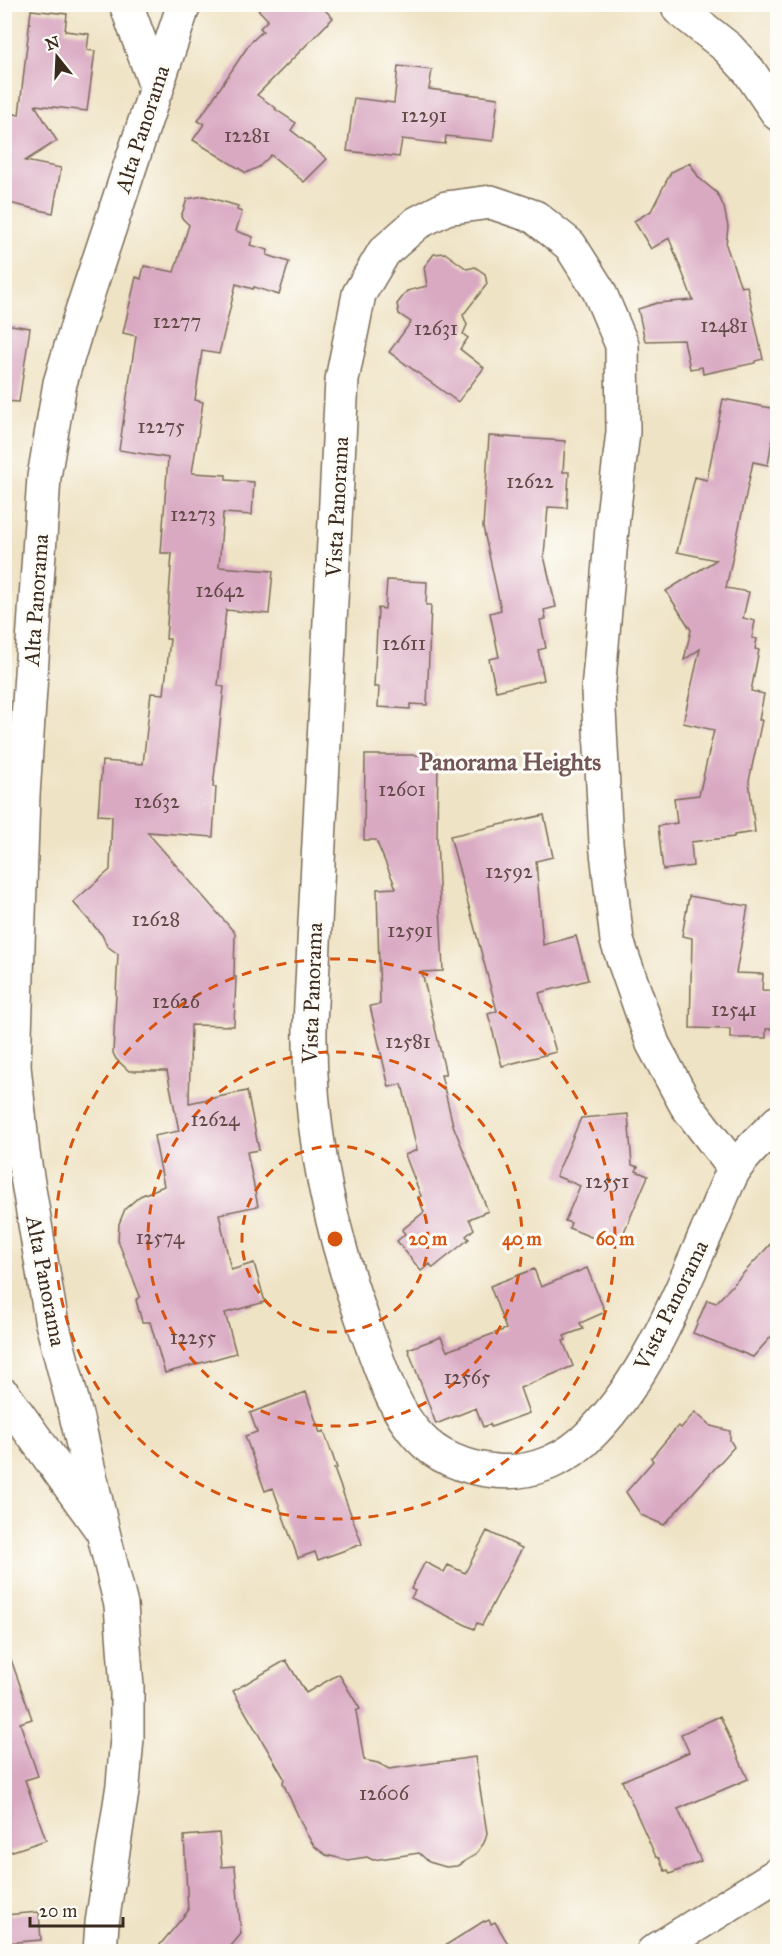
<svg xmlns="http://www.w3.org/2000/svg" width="782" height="1956" font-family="'IM FELL Great Primer',serif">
	<rect width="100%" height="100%" fill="#fdfcf7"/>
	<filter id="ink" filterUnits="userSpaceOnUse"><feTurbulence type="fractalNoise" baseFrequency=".0167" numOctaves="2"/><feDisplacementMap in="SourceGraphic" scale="12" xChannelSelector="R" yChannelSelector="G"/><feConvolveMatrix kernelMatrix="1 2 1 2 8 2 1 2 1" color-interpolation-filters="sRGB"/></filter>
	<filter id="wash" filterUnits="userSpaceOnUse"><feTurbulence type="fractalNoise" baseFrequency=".008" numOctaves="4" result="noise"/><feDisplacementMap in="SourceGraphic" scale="24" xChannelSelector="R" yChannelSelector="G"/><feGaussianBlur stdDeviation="1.35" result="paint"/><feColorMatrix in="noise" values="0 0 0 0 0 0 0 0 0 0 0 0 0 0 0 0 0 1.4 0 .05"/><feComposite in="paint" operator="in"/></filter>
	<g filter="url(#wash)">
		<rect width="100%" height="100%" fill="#efe3c5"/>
		<g id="blocks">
			<path fill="#d9a9c2" d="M253,4H319L333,18L257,95L276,108L275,109L296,123L291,130L327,159L304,182L271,155L259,167L246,173L193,140L204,124L198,121L250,43L263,31L260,28L268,20Z
				M31,10L67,14L65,31L89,34L87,50L95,51L87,111L35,105L57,141L25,161L61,168L53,213L4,202V111L19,115Z
				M398,66L432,70L429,89L498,98L493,141L446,136L445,144L402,139L399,157L347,151L354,98L394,103Z
				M690,163L699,178L717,193L724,207L728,227L726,245L741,287L747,286L763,359L755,361V363L703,374L702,367L690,369L684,340L645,341L638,309L657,303L693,300L669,238L651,249L634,221L651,211L671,172Z
				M204,196L238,206L237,210L242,212L236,231L253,237L250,245L268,250L267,255L289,262L279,295L254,287L253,289L236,284L219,354L202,351L195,400L203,402L192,473L226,475V480L254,482L252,515L223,513L219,567L273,571L269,614L226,610L218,686L224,687L213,787H216L213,837L147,832L235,933L234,977H236L234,1026L191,1025L189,1103L247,1091L259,1150L247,1152L258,1206L219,1214L231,1270L254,1263L265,1302L225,1313L236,1353L165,1373L150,1322H142L136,1300L140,1296L118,1241L119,1224L125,1209L140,1196L164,1186L154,1136L179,1131L167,1071H129L116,1059L113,1053L118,954L107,946L102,935L73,902L110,870L112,816L98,815L102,761L143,764L151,693L164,694L170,639H166L172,553H161L168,458L119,450L136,336L123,333L136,277L141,279L144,266L174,272L189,225L181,217L187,199Z
				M445,253L467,269L475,267L485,274L487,284L463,315L467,325L463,334L468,338L460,349L484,368L458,402L389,352L411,322L399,314L397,304L407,291L427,286L424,267L434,254Z
				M4,324L30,328L19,402L4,401Z
				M723,399L777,409L768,465L753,462L726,588L749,592L743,618L755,621L752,638L757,639L755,649L759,650L751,691L764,694L759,720H762L749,781L755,832L734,835V837L691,842L693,866L663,870L658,826L677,823L674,798L699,795L714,730L683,723L700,649L684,660L691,630L666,591L716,560L677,552L695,477L707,480Z
				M489,436L565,441L563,472H569L567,508L548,507L544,556L556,607L544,610L546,619L540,620L546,648L538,650L544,680L496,691L489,659L499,657L490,613L501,610L483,527Z
				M387,580L427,582L426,605H431L427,705L410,704V709L378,707L379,687H374L378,608L385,609Z
				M365,755H438L437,839L443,971L422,972L446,1075H441L453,1125L488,1211L469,1219L474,1229L466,1236L469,1239L433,1268L430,1264L421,1271L397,1241L405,1234L402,1230L424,1212L418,1197L421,1196L405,1155L417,1150L402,1084L389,1087L370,1006L380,1004L377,889L396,888L376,840H364Z
				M544,815L553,857L536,861L543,945L576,936L588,980L539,993L556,1052L502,1066L488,1014L497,1011L450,836Z
				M689,896L748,906L736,973L763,974L762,990L777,991V1029H766V1038H730V1029L690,1028L692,938L682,936Z
				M628,1114L632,1165L638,1167L636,1171L648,1176L621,1239L600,1230L596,1239L569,1228L571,1223L565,1221L580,1186L556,1176L581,1118Z
				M777,1237V1330L753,1357L693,1333L707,1300L716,1303Z
				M587,1268L605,1312L580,1323L583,1329L564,1336L566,1340L563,1341L573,1366L520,1388L529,1413L491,1427L490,1424L483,1427L476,1408L436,1424L408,1349L441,1337L447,1351L506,1329L490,1286L534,1269L541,1287Z
				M306,1392L320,1433L324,1431L337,1468L334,1469L362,1544L318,1560L315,1552L298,1558L273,1488L265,1491L245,1436L257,1432L250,1413Z
				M695,1412L711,1426L730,1431V1440L734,1447L664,1525L641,1515L626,1492L653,1461L651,1458L678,1426L681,1428Z
				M487,1531L522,1548L482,1625L477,1623L474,1629L411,1598L415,1591L411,1589L425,1562L444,1572L448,1565L465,1573Z
				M4,1651H8L32,1719L20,1723L38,1776L25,1780L46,1840L4,1854Z
				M286,1660L306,1693L339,1674L360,1709L356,1711L364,1760L378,1763L389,1769L475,1757L487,1833L484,1843L475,1855L457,1866L446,1867L429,1862L419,1853L373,1860L367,1857L347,1860L326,1855L314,1846L306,1833L283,1783L284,1778L233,1691Z
				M720,1716L748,1779L678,1809L701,1861L670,1874L668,1870L665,1871L659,1858L656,1857L622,1781L689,1752L681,1734Z
				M219,1833L222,1867L235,1866L241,1934L226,1952H154L188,1911L184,1836Z
				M39,1912L41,1940L5,1943V1915Z
				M489,1920L491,1924L495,1922L513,1952H435L484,1921L485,1922Z"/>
		</g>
	</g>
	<g filter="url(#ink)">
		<use href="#blocks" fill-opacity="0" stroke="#7a6b58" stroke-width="1.5"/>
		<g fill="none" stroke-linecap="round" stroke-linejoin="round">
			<defs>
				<path id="minor" d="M126,4L157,89
					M678,4L679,9L728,48L749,71L778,114
					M735,1169L686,1105L653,1044L617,941L606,843L598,691L613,516L623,432L622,345L599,291L570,245L535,217L491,202L446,208L417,223L384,252L359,294L342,380L310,1024C308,1135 332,1241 372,1345C384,1378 395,1411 419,1437C439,1459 467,1468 495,1471C532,1475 568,1459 593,1432C648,1375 677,1300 708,1229C717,1210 724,1188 734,1170C744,1154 764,1136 778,1122
					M4,1395L103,1532L121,1605L127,1688V1738L123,1785L102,1923L100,1952
					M103,1532L78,1423L51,1319L23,1153L14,1066L23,795L44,477L60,383L79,320L184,4
					M653,1952L778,1874"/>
			</defs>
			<use href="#minor" stroke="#7a6b58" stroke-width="36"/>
			<use href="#minor" stroke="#fff" stroke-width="33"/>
		</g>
	</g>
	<g fill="none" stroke="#d7540e" stroke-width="3" stroke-dasharray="10 8">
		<circle cx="335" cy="1239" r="93"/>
		<circle cx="335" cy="1239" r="187"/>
		<circle cx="335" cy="1239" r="280"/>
	</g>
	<g text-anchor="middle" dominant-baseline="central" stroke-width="6" stroke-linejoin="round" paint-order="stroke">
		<g font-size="20" fill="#624a47">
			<text x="424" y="115">12291</text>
			<text x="247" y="135">12281</text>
			<text x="177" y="321">12277</text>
			<text x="724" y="325">12481</text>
			<text x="436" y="328">12631</text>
			<text x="161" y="426">12275</text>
			<text x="530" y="481">12622</text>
			<text x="193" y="514">12273</text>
			<text x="220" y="590">12642</text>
			<text x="404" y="643">12611</text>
			<text x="402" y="789">12601</text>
			<text x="157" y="801">12632</text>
			<text x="509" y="871">12592</text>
			<text x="156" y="919">12628</text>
			<text x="410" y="930">12591</text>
			<text x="176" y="1001">12626</text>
			<text x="734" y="1009">12541</text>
			<text x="408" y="1041">12581</text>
			<text x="215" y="1119">12624</text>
			<text x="607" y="1181">12551</text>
			<text x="160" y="1237">12574</text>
			<text x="193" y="1337">12255</text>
			<text x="467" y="1377">12565</text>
			<text x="384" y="1793">12606</text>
		</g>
		<g font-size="22" fill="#3b2a1e" stroke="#fdfcf7">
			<text transform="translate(142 129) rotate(-72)">Alta Panorama</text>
			<text transform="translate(337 507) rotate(-87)">Vista Panorama</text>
			<text transform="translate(36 600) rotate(-86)">Alta Panorama</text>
			<text transform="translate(312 993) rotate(-88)">Vista Panorama</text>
			<text transform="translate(46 1281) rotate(79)">Alta Panorama</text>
			<text transform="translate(671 1305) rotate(-64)">Vista Panorama</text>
		</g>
		<g font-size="24" font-weight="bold" fill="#725657" stroke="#fdfcf7">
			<text x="510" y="762">Panorama Heights</text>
		</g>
	</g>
	<circle cx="335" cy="1239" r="9" fill="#d7540e" stroke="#fdfcf7" stroke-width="3"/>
	<g font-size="18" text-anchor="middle" font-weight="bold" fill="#d7540e" stroke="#fdfcf7" stroke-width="6" stroke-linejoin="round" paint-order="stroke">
		<text x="428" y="1245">20 m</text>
		<text x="522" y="1245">40 m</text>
		<text x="615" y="1245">60 m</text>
	</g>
	<rect width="782" height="1956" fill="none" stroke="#fdfcf7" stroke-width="24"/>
	<g transform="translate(57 57) rotate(342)" stroke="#fdfcf7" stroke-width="4.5" paint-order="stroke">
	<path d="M0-4.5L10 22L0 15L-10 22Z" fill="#3b2a1e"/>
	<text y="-9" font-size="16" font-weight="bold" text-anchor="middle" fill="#3b2a1e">N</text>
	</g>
	<path d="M30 1917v9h93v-9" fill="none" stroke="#3b2a1e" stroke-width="3"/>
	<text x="39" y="1917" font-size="18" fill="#3b2a1e" stroke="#fdfcf7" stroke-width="4.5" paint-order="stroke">20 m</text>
</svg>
